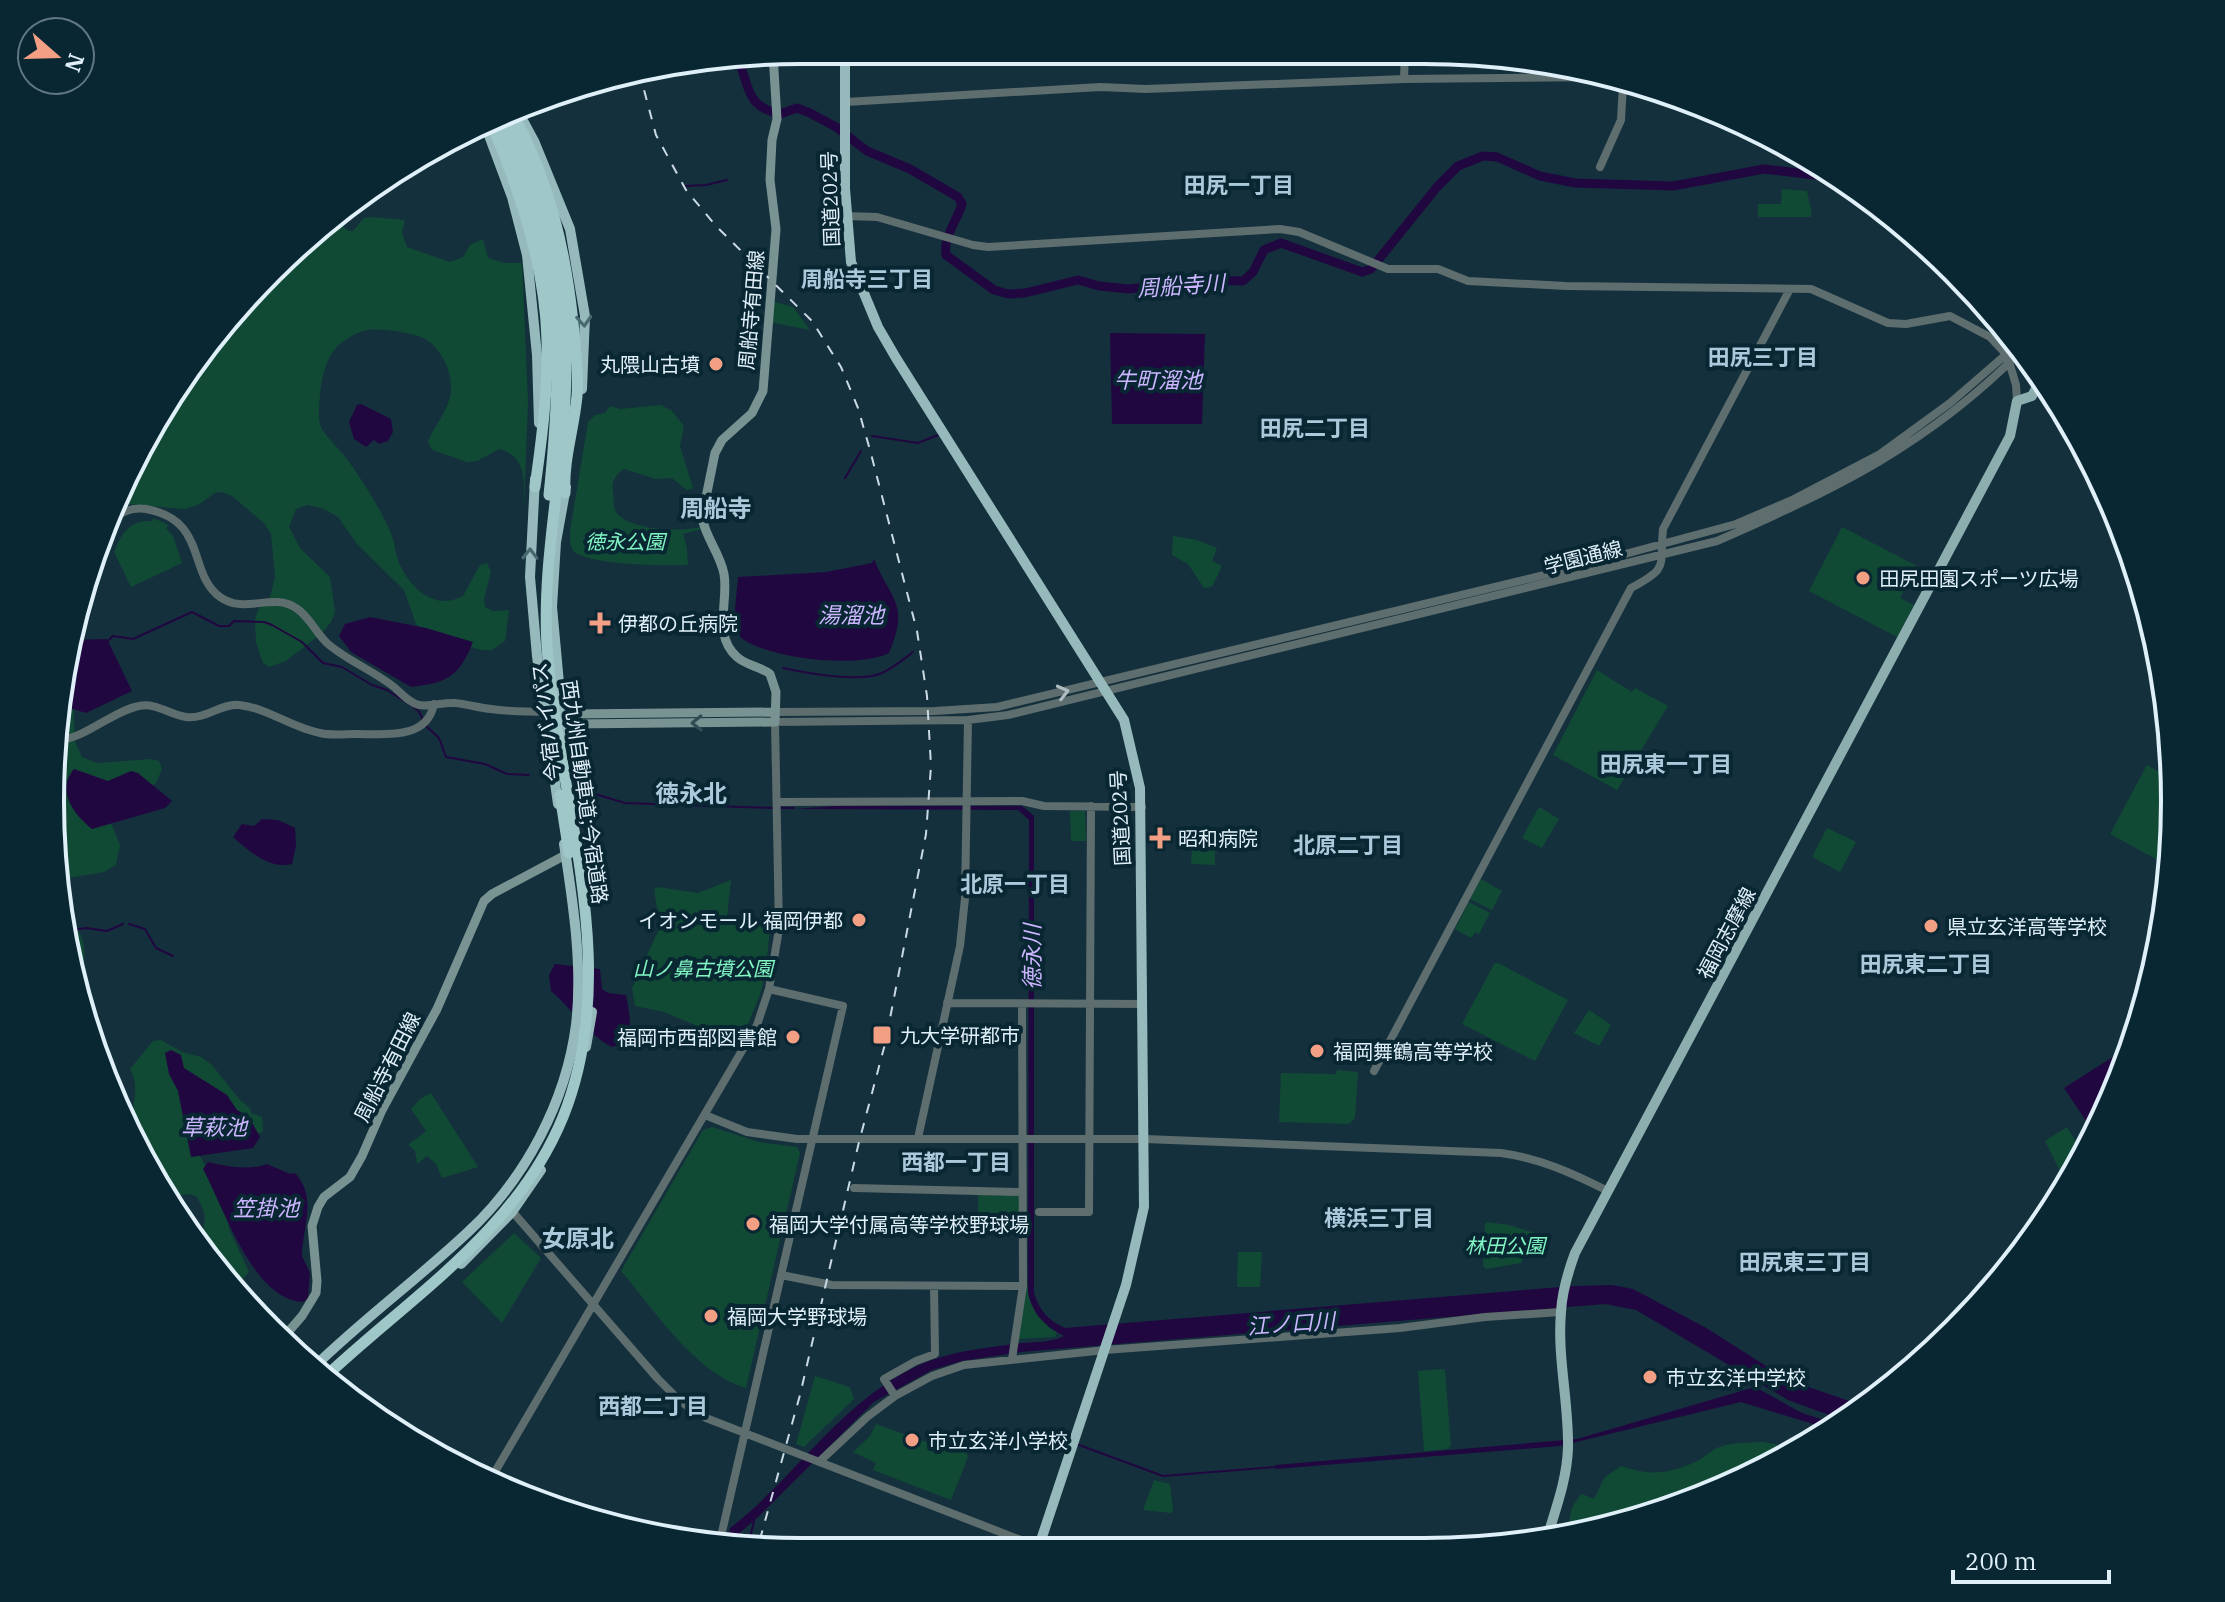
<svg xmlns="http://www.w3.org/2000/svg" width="2225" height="1602" font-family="'IBM Plex Serif','Noto Sans JP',serif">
	<rect width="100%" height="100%" fill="#14303d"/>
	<path fill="#114a34" d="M1782,189L1807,191L1812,214L1810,217H1758V204H1781Z
		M372,217L405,220L402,232L407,247L450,262L463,257L470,245L483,239L488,258L505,263H522L528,400L524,512C523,486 530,457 499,449L477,461L467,462L432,450L428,442C435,423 452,408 451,386C451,371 443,354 431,343C422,333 381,328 367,330C359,331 346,339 340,344C321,360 319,395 319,418C319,433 338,446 346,458C360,476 393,527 395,548C398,571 420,602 446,601C452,601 458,598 463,596L480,565L487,563L491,572L484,599L485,607L493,611L509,610L505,641L492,650H482L437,639L423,632L416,624L404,590L357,544L338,517L322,508L307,505L296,509L289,527L300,548L330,577L335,612L331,622L321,634L286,661L269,667L263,663L256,642L255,620L258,610L270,597L275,577L271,534L264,523L232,496L222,492L215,493L198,505L185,509L116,503L127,469L237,305L308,243H314L315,237L334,220L349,231H353L364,218Z
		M771,301L793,307L810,330L769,322Z
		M661,405L672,411L684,426L680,446L693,488L687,490L672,478L656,479L624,469C616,475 611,481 613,491C614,496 613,505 615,510C625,531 683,532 701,527L702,529L683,534L687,548L688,565C664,566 595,565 576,553C569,549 570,539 570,531L588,422L595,415L605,413L610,406L620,409Z
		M153,518L169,525L166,528L173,536L182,563L131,587L114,552C122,533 129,520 152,521Z
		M1842,527L1917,566L1900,598L1914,605L1897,637L1809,591Z
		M1173,536L1197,540L1217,548L1212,561L1222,566L1212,587L1204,588L1188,564L1172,555Z
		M1597,670L1632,692L1635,688L1668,706L1617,790L1553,755Z
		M64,673L73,697L75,742L82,757L97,763L151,759L159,761L162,769L156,783L109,818L120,845L116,865L104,872L57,880Z
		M2147,765L2171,778L2173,846L2163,863L2110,834Z
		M1539,807L1559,819L1542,848L1522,838Z
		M1070,811H1085L1086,841H1071Z
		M1827,828L1856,842L1840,872L1812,857Z
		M1193,834H1215V865L1191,864Z
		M1481,879L1502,891L1492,910L1470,899Z
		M731,880L727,917L731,919H771L765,976L759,997L740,1044L664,1012L635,1006L632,988L660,927L654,889L658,887L698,893Z
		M1469,902L1490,913L1479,934L1475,932L1471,938L1455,929Z
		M60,913C87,930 89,953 79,982Z
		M1498,963L1568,1000L1535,1061L1462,1024L1494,964Z
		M1589,1010L1611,1025L1599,1046L1574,1033Z
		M161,1040L182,1052L201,1057L212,1065L240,1100L250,1108L251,1113L262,1117L263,1131L256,1135L181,1092L193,1143L220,1194L227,1213L229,1229L249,1272L244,1278C220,1280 212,1257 201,1239C206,1220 207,1213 196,1196L187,1194L174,1197C162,1176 143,1154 135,1131C127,1108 143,1092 130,1069L153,1041Z
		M1337,1070L1358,1072L1355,1118L1349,1124L1279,1122L1281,1073L1336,1074Z
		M431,1093L478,1167L442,1178L436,1164L427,1156L417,1164L415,1151L408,1145L426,1131L411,1109L420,1099Z
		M712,1127L759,1142L797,1147L800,1153L746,1388C696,1374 654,1310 621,1271L703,1130Z
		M2067,1127L2084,1155L2066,1183L2045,1141Z
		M978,1192H1022V1221H978Z
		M1487,1222L1509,1225L1535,1233L1521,1263L1486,1269L1483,1266L1485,1224Z
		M514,1233L541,1258L502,1323L462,1282Z
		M1238,1252H1262L1260,1287H1237Z
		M1023,1286H1028L1048,1327L1057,1332L1055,1337L1016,1339Z
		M1442,1369L1445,1370L1451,1446L1447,1449L1424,1451L1418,1371Z
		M815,1376L850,1387L854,1399L804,1447L796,1444Z
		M876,1424L937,1446L940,1441L965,1449L968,1457L951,1500L873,1470L876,1463L853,1452L870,1436Z
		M1762,1442L1781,1445L1792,1451L1756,1475L1571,1531C1567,1518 1572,1503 1582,1494L1594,1499L1604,1478L1621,1466C1648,1476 1669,1474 1695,1462C1703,1459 1709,1452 1717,1448C1730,1442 1747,1443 1762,1442Z
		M1154,1480L1170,1484L1173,1511L1171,1513L1143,1510Z"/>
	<path fill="#210740" d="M1110,333L1205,334L1202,424H1112Z
		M361,404L391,419L393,432L388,441L379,444L374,440L366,447L354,439L349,422L357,405Z
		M874,559C891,601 910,603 889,653C858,669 767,659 740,637L735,609L738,577L826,572L872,563Z
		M370,617L426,628L473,642C459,677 447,683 411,687L351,652L339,636L345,624Z
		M107,639L132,691L86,713L63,706L64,655L69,640Z
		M74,769L108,781L131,771L138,773L172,801L165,808L92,829C73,814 56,790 74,769Z
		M835,806H1022L1034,816V1293C1040,1311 1048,1320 1065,1328L1573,1286L1612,1285L1633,1289L1708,1329L1788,1380L1861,1405L1840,1419L1788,1400L1636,1310L1605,1304L1021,1352L962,1361L932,1370L874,1402L757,1518L728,1543L730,1528C795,1478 839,1404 915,1367C948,1351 986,1348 1022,1343C1036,1342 1053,1342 1064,1336C1045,1326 1033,1315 1028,1293L1029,820L1018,810L795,809Z
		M262,819L278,820L295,828L296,846L292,864C270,870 249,851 233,837L242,824L254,826Z
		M555,964L600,969L602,989L608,993L626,995C629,1011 633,1027 626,1043L612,1047C588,1035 572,1009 551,991L549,975Z
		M2130,1046L2105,1114L2088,1124L2064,1088Z
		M171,1050L181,1055L184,1068L227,1095L237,1110L249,1117L260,1137L253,1148L191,1157L178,1091L169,1074L165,1053Z
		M208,1162C225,1166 250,1171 267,1164L290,1174L295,1173C318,1198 302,1228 302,1256L310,1273L308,1298L303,1302C253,1300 224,1208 203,1169Z
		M1755,1387L1802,1413L1834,1423L1826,1428L1741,1402L1560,1446L1276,1469L1275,1465L1577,1439Z"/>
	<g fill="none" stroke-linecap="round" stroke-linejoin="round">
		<path stroke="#210740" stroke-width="2" d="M686,186L706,185L727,180
			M872,436L918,443L938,435
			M845,478L861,451
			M108,641L113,636L133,639L192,612L219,626H229L234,621L264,622L272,625L302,642L323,663L342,667L372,685L387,690L418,710L423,720
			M783,668C806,673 860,683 882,673C893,668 904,659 913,652
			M426,726L439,738L446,757L485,764L507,774L529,775
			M582,790L625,803L774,808
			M781,808H794
			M129,924L145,929L156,948L173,956
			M65,931L86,928L107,931L123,924
			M1079,1445L1163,1476L1276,1467
			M747,1550L754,1521"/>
		<path stroke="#210740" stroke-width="9" d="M738,58C749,86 746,107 780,114L797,108L810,113L836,127L867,151L910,169L958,197L962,204C957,221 943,237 946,255L994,290L1008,294L1025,293L1078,280L1099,286L1129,289L1209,280L1243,281L1253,272L1264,250L1281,243L1362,272L1371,269L1437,187L1458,166L1483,156L1497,157L1540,176L1575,183L1673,186L1764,169L1832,177"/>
		<path stroke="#5e6d6d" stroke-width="8" d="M1404,79L1405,50
			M846,102L1100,87L1146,89L1404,79L1603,77
			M1600,167L1621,120L1623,84
			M846,216L877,217L973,245L988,247L1280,229L1299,232L1388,269H1438L1468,281L1566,286L1811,289L1888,323L1906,324L1950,316L1990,337L2007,355L2016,385L2017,401
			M109,524C118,512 132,507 146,509C208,520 187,573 220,597C245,615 272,592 296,608C309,616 316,633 328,644C348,661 374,671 394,687C401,693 409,703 419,705C430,707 443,702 455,703C467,704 479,708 491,709C509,712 527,711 545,712
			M775,712L935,711L997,707L1577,567L1736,524L1792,500L1880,454L1950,403L2017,345
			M62,739C83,739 113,711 139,706C156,702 170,715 186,717C205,720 221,703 239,705C268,708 292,728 320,733C332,736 345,734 357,734C385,734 427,740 434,704
			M777,802L1022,801L1044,806L1142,807
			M947,1003L1143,1004
			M1374,1071L1631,588C1670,567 1659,568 1663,529L1790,289
			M705,1115L747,1132L797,1139H1145L1501,1153C1539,1158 1572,1173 1606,1190
			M918,1138L960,946L965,898L968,720
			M854,1188L1022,1192
			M511,1210L658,1379L681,1402L706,1418L1044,1549
			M1039,1212H1089L1091,806
			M781,1275L832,1285L1023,1286
			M1012,1359L1023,1286L1022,1004
			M895,1396L884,1379L916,1361L935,1354L934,1286
			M819,1462L867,1417L895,1396L932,1376L964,1365L1105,1350L1400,1328L1485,1317L1561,1312
			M489,1482L757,1025L769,989L779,929L775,722L968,720L1008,715L1717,541C1835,490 1929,444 2021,351
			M719,1545L843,1006L769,989"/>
		<path stroke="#799292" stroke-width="9" d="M557,716L571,724L775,722L776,692L770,674C760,666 747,666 737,657C712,635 729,602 724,574C720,553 705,537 702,517L715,453L722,440L752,413L763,391L776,229L770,180L772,140L777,119L773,54
			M561,717L570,714L775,712
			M282,1339L302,1316L316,1293L317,1281L312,1226L318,1207L324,1197L350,1177L362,1156L382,1110L437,1009L484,901L492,894L571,852"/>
		<path stroke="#8daeae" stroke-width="10" d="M1547,1538C1556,1508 1567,1479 1568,1448C1569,1403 1557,1357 1561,1312C1562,1292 1568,1272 1575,1253L2010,436L2017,401L2032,396L2041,379"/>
		<path stroke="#96babb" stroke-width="10" d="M845,50V189L851,262L878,327L896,358L1124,720L1140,788L1144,1207L1126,1285L1038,1549
			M520,115L534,141L570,229L585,316L582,389
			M487,130L512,197L527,255L537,355L539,423
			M535,479L530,577L537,656L558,804
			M564,738L552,607L556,542L566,487
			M586,1047L592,1012
			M461,1264L512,1212L541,1170
			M313,1368C362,1320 418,1279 468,1232C525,1179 566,1102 576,1025C583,966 573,903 564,844"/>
		<path stroke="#a0c7c8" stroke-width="11" d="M515,117C550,185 565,247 573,322C575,347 579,371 577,396C574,429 563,460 565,493
			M493,127C521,195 545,266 547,340C548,390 542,438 535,487"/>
		<path stroke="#c9dae4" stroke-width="2" stroke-dasharray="10 10" stroke-linecap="butt" d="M639,71L656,135L686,190L716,226L812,321L841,367L858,408L870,450L917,631L927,696L931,766L926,834L885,1044L859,1142L800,1395L757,1550"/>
		<path stroke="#a0c7c8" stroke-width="11" d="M500,124C516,159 531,195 541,233C564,318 558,408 549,495
			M560,795L569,853
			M324,1378C411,1296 516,1232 563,1117C624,965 558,802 547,647C542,564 561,483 565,400C571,301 548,210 509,120"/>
	</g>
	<defs><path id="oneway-chevron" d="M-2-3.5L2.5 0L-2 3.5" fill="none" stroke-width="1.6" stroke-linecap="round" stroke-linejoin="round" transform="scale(2)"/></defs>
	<g stroke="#486970">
		<use href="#oneway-chevron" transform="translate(584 321) rotate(86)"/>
		<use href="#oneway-chevron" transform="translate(530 554) rotate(-89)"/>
	</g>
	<use stroke="#acbcc1" href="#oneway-chevron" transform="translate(1063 692) rotate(-14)"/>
	<use stroke="#304c54" href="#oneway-chevron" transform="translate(697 723) rotate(179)"/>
	<g fill="#f39f84" stroke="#092633" stroke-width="3">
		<circle cx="716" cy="364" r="8"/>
		<circle cx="1863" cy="578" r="8"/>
		<path d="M596 611h8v8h8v8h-8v8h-8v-8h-8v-8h8z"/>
		<path d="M1156 826h8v8h8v8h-8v8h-8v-8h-8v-8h8z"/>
		<circle cx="859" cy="920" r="8"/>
		<circle cx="1931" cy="926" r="8"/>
		<rect x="872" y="1025" width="20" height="20" rx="4"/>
		<circle cx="793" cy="1037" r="8"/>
		<circle cx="1317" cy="1051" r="8"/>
		<circle cx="753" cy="1224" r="8"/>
		<circle cx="711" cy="1316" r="8"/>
		<circle cx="1650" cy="1377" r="8"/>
		<circle cx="912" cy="1440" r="8"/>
	</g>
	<g text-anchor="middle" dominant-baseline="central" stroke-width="8" stroke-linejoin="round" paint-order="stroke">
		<g font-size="20" fill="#e0f0f9" stroke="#092633">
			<text transform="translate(830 199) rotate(-92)">国道202号</text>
			<text transform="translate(751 310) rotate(-85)">周船寺有田線</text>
			<text transform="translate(1583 557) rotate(-14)">学園通線</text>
			<text transform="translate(546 722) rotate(-97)">今宿バイパス</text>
			<text transform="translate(585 792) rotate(82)">西九州自動車道;今宿道路</text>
			<text transform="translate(1120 818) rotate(-93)">国道202号</text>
			<text transform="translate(1726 933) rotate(-62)">福岡志摩線</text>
			<text transform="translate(387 1067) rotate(-63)">周船寺有田線</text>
		</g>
		<g font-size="20" fill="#e0f0f9" stroke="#092633" text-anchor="start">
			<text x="700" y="364" text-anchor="end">丸隈山古墳</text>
			<text x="1879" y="578">田尻田園スポーツ広場</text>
			<text x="618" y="623">伊都の丘病院</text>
			<text x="1178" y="838">昭和病院</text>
			<text x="843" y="920" text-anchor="end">イオンモール 福岡伊都</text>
			<text x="1947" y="926">県立玄洋高等学校</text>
			<text x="900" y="1035">九大学研都市</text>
			<text x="777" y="1037" text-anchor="end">福岡市西部図書館</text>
			<text x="1333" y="1051">福岡舞鶴高等学校</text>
			<text x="769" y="1224">福岡大学付属高等学校野球場</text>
			<text x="727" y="1316">福岡大学野球場</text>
			<text x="1666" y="1377">市立玄洋中学校</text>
			<text x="928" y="1440">市立玄洋小学校</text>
		</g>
		<g font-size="20" font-style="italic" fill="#81f5c2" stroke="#092633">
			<text x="625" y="541">徳永公園</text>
			<text x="703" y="968">山ノ鼻古墳公園</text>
			<text x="1505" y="1245">林田公園</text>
		</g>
		<g font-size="22" font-weight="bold" fill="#aacadb" stroke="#092633">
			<text x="1239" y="184">田尻一丁目</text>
			<text x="867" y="278">周船寺三丁目</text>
			<text x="1763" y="356">田尻三丁目</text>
			<text x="1315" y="427">田尻二丁目</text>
			<text x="1666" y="763">田尻東一丁目</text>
			<text x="1348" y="844">北原二丁目</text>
			<text x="1015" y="883">北原一丁目</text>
			<text x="1926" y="963">田尻東二丁目</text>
			<text x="956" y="1161">西都一丁目</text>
			<text x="1379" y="1217">横浜三丁目</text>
			<text x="1805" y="1261">田尻東三丁目</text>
			<text x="653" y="1405">西都二丁目</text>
		</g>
		<g font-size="22" font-style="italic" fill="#cbb6ff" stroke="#092633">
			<text transform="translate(1181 285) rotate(-4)">周船寺川</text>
			<text x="1158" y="379">牛町溜池</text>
			<text x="851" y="614">湯溜池</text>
			<text transform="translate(1031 957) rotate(-90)">徳永川</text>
			<text x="214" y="1126">草萩池</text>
			<text x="266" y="1207">笠掛池</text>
			<text transform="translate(1291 1323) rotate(-4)">江ノ口川</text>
		</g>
		<g font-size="24" font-weight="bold" fill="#aacadb" stroke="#092633">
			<text x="716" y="508">周船寺</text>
			<text x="691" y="793">徳永北</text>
			<text x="578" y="1238">女原北</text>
		</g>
	</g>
	<path d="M0 0H2225V1602H0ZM801 64H1424A737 737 0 0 1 2161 801V801A737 737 0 0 1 1424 1538H801A737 737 0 0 1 64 801V801A737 737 0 0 1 801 64Z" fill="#092633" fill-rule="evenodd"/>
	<path fill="none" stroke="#e0f0f9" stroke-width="4" d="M801 64H1424A737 737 0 0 1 2161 801V801A737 737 0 0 1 1424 1538H801A737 737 0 0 1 64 801V801A737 737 0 0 1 801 64Z"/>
	<g transform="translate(56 56) rotate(110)"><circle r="38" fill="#092633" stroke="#5f7782" stroke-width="2"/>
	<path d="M0-6L14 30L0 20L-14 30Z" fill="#f39f84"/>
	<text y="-12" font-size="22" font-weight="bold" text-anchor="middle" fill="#e0f0f9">N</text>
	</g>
	<path d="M1953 1570v12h156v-12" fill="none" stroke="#e0f0f9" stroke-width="4"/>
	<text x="1965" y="1570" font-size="24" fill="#e0f0f9" stroke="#092633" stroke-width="6" paint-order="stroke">200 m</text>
</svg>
